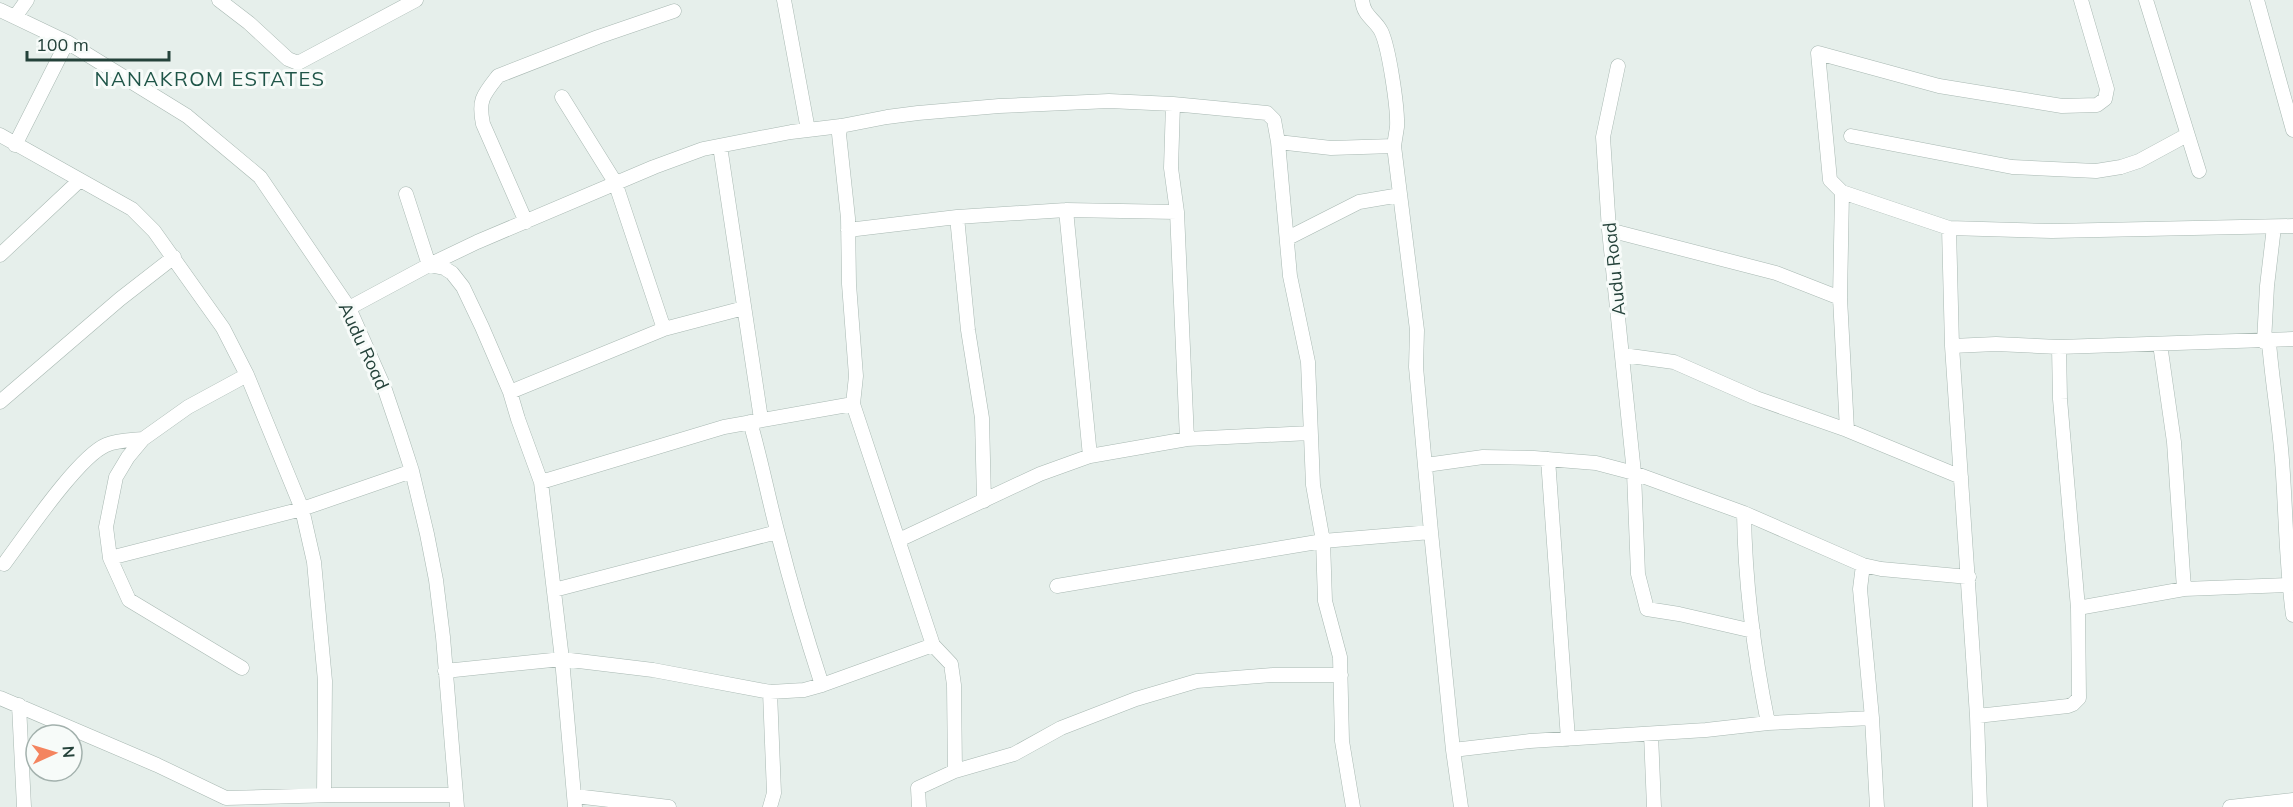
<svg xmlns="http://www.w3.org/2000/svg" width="2293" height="807" font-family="Mulish,sans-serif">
	<rect width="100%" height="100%" fill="#e6efeb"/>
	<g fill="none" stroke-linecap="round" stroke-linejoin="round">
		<defs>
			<path id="minor" d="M219,0L249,23L288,59L298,63L416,0
				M784,0L808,130
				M1362,0C1364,17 1374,18 1381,31C1389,47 1398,109 1397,127C1396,133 1395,140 1394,146L1417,330L1416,367L1431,532L1453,750L1461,807
				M2081,0L2107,89L2105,99L2097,105L2062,106L1939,86L1818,53L1830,180L1842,192L1949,228L2052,231L2293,226
				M2146,0L2199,171
				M2257,0L2293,130
				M0,10L67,42L187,116L260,177L349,308L384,387L400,434L412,471L427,534L436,580L443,637L457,807
				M15,17L27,0
				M1618,66L1603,137L1609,230L1634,473L1638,574L1647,609L1679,614L1753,631
				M562,97L615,182L664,329
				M1173,104L1171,168L1177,212L1187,439
				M841,126L839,134L848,218L849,284L856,376L853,404L933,645L951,664L954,685L955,771
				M0,135L132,209L154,231L223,328L247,375L302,509L314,562L325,681L324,795
				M1851,136L2012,167L2096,171L2121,167L2139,161L2187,135
				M1278,142L1331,148L1394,146
				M15,145L67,42
				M720,146L761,419
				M1842,192L1840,298L1847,430
				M406,194L429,265L477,242L654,167L703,149L791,132L841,126L887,117L918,113L999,106L1109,101L1173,104L1267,113L1274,120L1278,142L1290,276L1308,362L1313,485L1323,541L1431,532
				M1066,210L1090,456
				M957,217L968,330L982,418L984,501
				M526,222L483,124C478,100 483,95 498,76L598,37L674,11
				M1949,228L1952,346L1977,716L1980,807
				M848,230L957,217L1066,210L1177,212
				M1609,230L1776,273L1840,298
				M1288,238L1359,202L1400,195
				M0,255L80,180
				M349,308L429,265L444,268L452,273L463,287L482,327L510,392L518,419L541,482L562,659L575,807
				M2264,342L2267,286L2274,227
				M2269,342C2272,381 2279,420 2282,460C2286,512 2286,564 2293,615
				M1952,346L1996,344L2059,347L2293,339
				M1623,355L1674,362L1756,398L1847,430L1961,477
				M510,392L664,329L744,308
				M0,402L120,299L174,257
				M750,422C761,459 768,497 778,534C791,585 806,636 822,685
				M1548,459L1568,739
				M1426,465L1483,457L1534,458L1596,463L1634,473L1744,513L1863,565L1881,569L1969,577
				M541,482L724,427L853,404
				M1744,513C1745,583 1754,654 1768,723
				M899,540L1040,474L1090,456L1187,439L1310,433
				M110,558L302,509L412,471
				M4,564C25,536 78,457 106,445C117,440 131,440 143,439
				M1863,565L1860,589L1872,718L1877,807
				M1057,586L1323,541L1325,601L1340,657L1342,741L1353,807
				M2184,589L2289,585
				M554,590L777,532
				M2078,608L2184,589L2174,442L2160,344
				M242,668L129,600L110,558L106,527L116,477L128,457L143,439L188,407L247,375
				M445,671L562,659L653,670L770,692L804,690L822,685L933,645
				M0,698L157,765L226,798L335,795H456
				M19,705L24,807
				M1977,716L2068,706L2073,704L2079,698L2078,608L2060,399L2059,347
				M1651,734L1654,807
				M1453,750L1530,741L1706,730L1768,723L1872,718
				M575,796L669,807
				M770,807L774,793L770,692
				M919,807L918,788L955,771L1014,754L1061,728L1136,699L1197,681L1273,675H1341
				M2230,807L2293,800"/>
		</defs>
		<use href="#minor" stroke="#a8b8b2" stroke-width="15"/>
		<use href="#minor" stroke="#fff" stroke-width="14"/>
	</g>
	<g text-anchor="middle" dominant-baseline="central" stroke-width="6" stroke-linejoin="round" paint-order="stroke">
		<g font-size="18" fill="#24423a" stroke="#f7fbf9">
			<text transform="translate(1614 269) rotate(-96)">Audu Road</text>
			<text transform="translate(364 346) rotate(65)">Audu Road</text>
		</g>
		<g font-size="20" letter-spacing="1.5" fill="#1f5548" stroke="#f7fbf9">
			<text x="210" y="78">NANAKROM ESTATES</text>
		</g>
	</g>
	<g transform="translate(54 753) rotate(86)"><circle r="28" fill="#f7fbf9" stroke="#a3b1ad" stroke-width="1.5"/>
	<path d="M0-4.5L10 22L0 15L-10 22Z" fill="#f4845f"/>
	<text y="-9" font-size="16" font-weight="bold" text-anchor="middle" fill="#24423a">N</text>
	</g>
	<path d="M27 51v9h142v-9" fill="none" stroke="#24423a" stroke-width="3"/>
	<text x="36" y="51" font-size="18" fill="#24423a" stroke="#f7fbf9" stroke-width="4.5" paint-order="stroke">100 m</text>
</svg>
